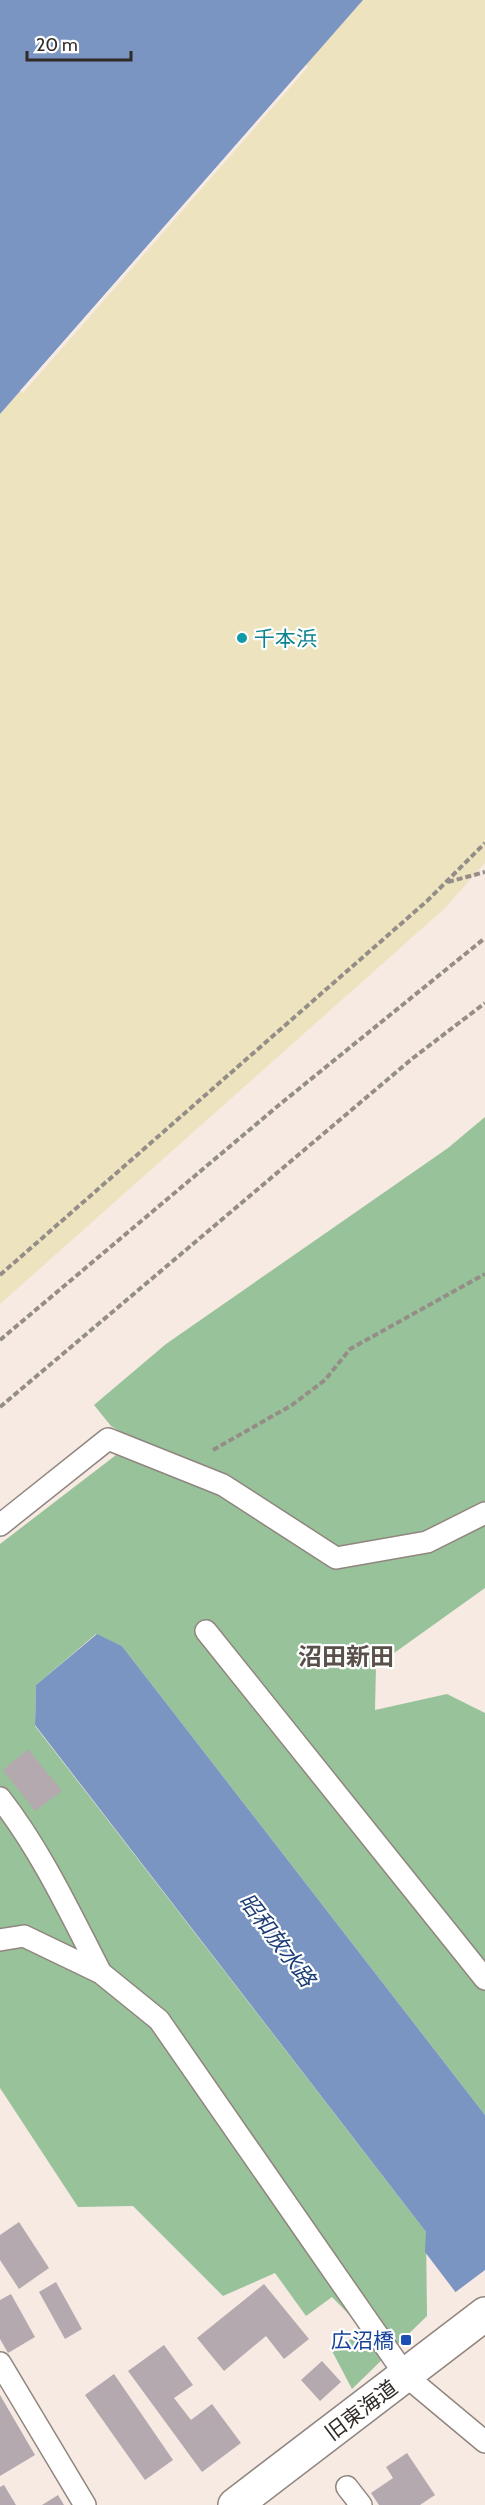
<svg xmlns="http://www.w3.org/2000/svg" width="485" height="2505" font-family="Cabin,'Noto Sans JP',sans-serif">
	<rect width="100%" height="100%" fill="#f6eae3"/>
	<path fill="#98c299" d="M485,1117V1588L376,1666L375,1710L447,1694L485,1713V2115L122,1646L96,1634L36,1685L35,1726L426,2232L427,2316L352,2389L331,2349L366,2332L332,2297L306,2316L275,2273L223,2296L133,2206L78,2207L0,2088V1544L116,1455L176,1477L182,1466L111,1426L94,1405L166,1344L448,1148Z"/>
	<path fill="#ede3be" d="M363,0H485V863L444,909L0,1304V414Z"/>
	<path fill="#7a95c1" d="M0,0H363L0,414Z
		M97,1634L122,1646L485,2115V2331L425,2252L426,2232L35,1725L36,1685Z"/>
	<path fill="#f6eae3" d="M306,65L308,67L23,393L20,391Z
		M485,2270V2334L453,2294Z"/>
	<path fill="#b5a9b0" d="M28,1749L62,1791L35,1811L3,1770Z
		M19,2222L49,2268L19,2289L0,2260V2235Z
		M56,2282L82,2329L65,2339L39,2292Z
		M264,2284L309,2339L284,2359L266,2336L224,2371L197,2338Z
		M11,2294L35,2337L8,2353L0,2339V2300Z
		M164,2345L193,2385L174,2398L191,2420L212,2404L241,2443L202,2472L128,2371Z
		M322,2361L341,2382L320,2401L301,2380Z
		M114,2374L173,2460L145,2480L85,2395Z
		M0,2395L35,2455L0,2476Z
		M407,2453L435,2495L420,2505H379L371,2493L393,2478L386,2467Z
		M4,2485L16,2505H0V2487Z
		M58,2495L64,2505H42Z"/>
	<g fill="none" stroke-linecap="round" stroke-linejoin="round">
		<defs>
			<path id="lane" d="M0,1525L108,1439L223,1485L336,1558L427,1542L485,1513
				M206,1631L485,1979
				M0,1798C42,1852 70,1913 101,1973
				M0,1940L24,1936L101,1973L159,2020L406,2376L485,2442
				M0,2363L85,2505
				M347,2487L361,2505"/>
			<path id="secondary" d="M235,2505L485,2314"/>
		</defs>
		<use href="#lane" stroke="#90857f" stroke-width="24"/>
		<use href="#secondary" stroke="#90857f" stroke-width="36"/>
		<path stroke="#958d88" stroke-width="4" stroke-dasharray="6 3" stroke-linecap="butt" d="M448,882L485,872
			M0,1275L427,901L485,843
			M0,1340L279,1105L485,938
			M0,1407L413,1058L485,1003
			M213,1450L292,1405L325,1380L350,1349L485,1274"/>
		<use href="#lane" stroke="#fff" stroke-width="21"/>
		<use href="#secondary" stroke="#fff" stroke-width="33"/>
	</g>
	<circle fill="#0f9aa8" stroke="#fff" stroke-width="2" cx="242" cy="638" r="6"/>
	<rect fill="#1a4fb4" stroke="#fff" stroke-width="2" x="400" y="2334" width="12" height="12" rx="3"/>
	<g text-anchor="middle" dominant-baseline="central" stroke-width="4.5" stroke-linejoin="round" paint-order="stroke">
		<g font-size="21" fill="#0d838f" stroke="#fff" text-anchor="start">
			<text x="254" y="638">千本浜</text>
		</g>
		<g font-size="21" fill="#164399" stroke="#fff" text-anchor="end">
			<text x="394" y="2340">広沼橋</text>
		</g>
		<g font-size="21" fill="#302b28" stroke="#fff">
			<text transform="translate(361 2410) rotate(-37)">旧東海道</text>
		</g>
		<g font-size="22" font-style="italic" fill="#1d3f77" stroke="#fff">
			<text transform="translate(277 1940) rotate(53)">昭和放水路</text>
		</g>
		<g font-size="24" font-weight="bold" fill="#59504a" stroke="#fff">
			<text x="346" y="1656">沼田新田</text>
		</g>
	</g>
	<path d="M27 51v9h104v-9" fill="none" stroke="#302b28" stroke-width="3"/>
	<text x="36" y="51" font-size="18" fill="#302b28" stroke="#ffffff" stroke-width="4.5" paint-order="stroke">20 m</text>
</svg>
